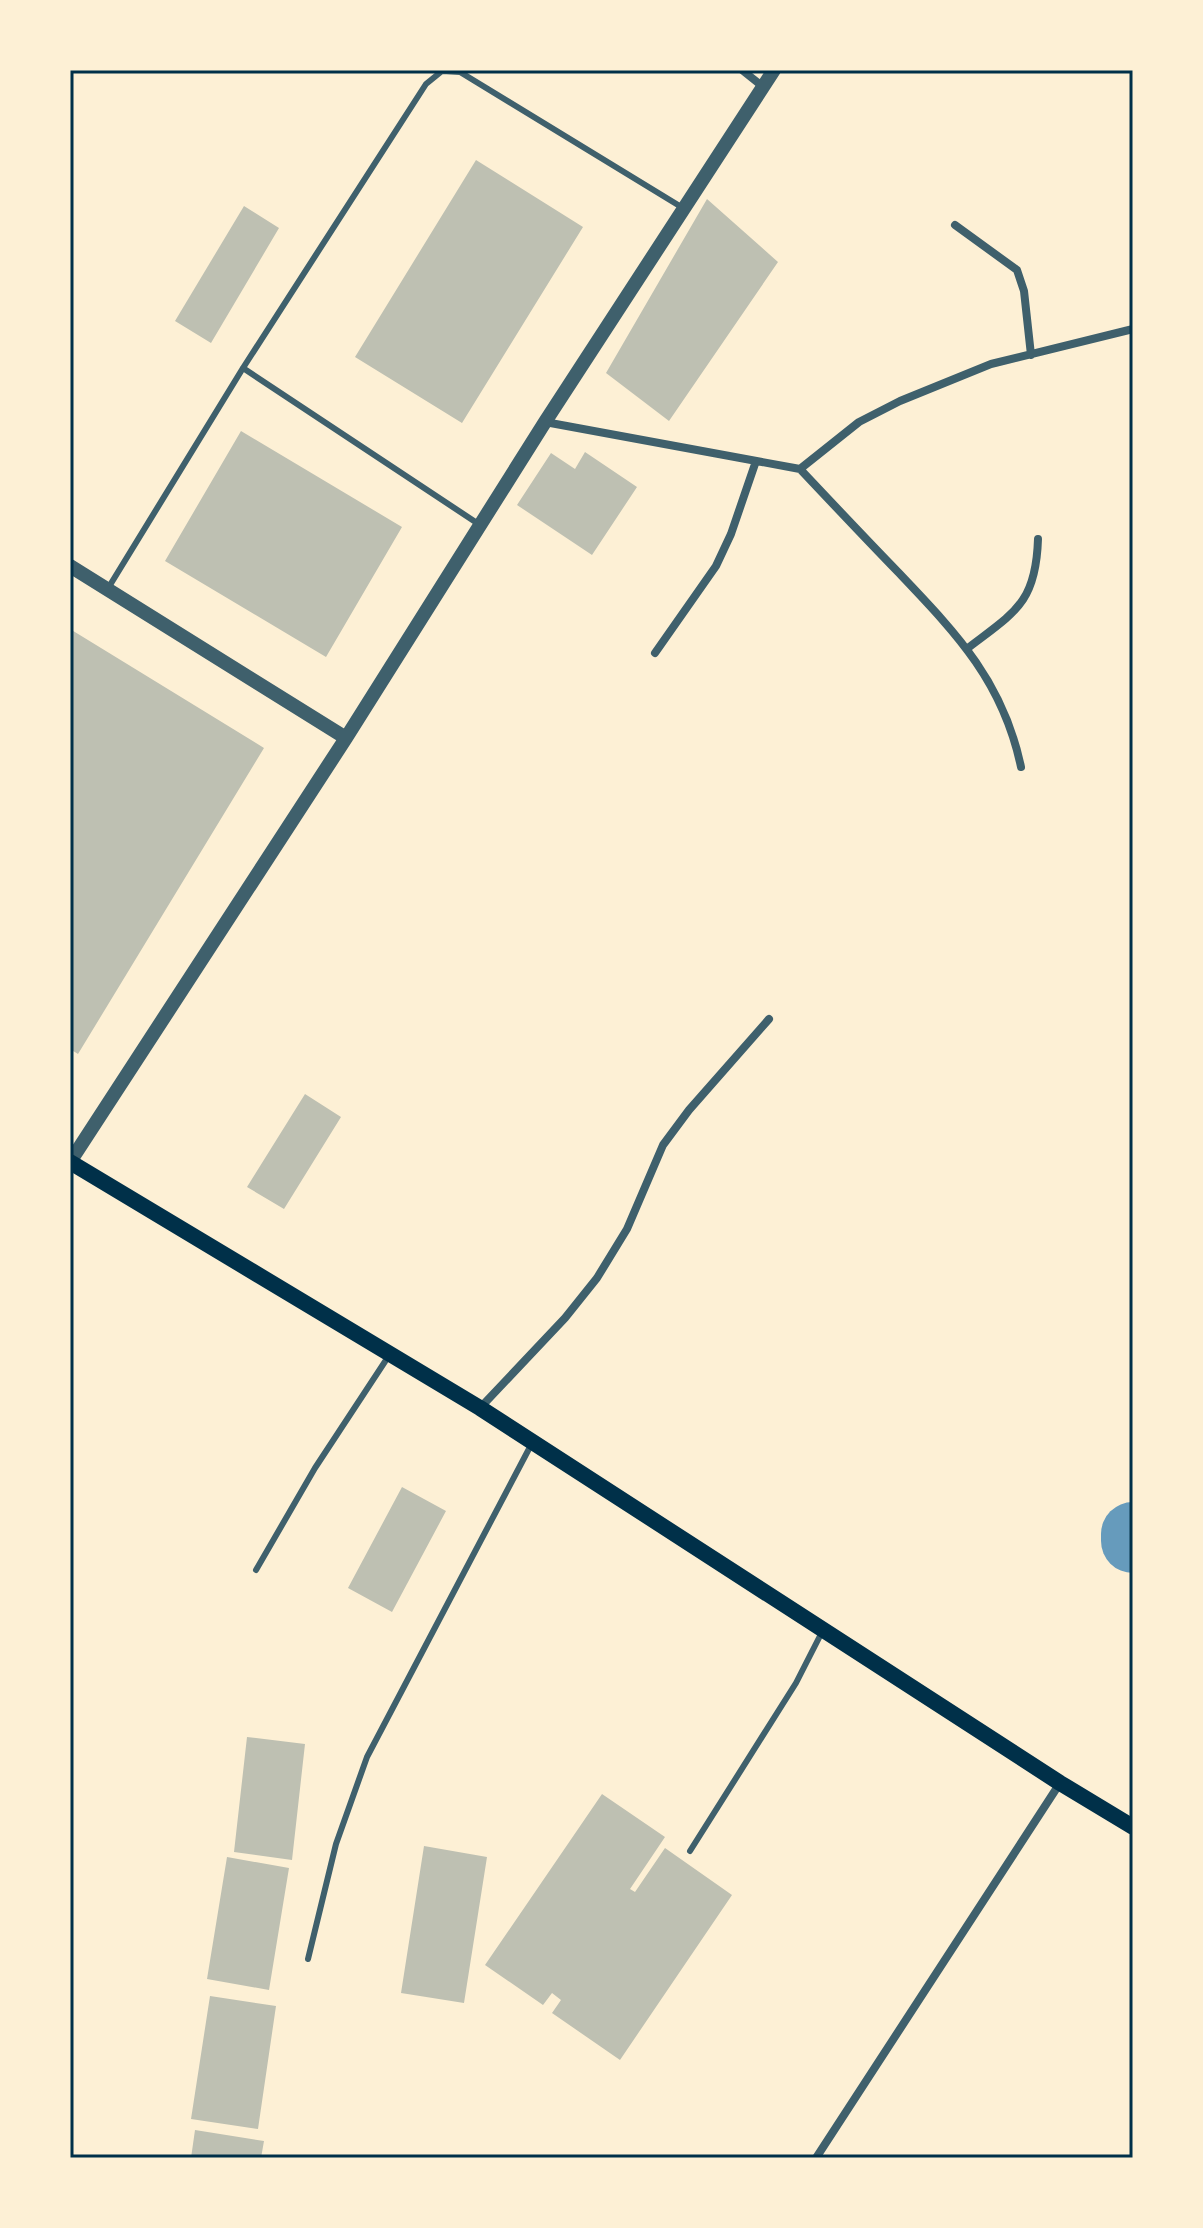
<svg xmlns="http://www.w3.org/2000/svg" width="1203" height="2228" font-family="'Fira Sans Condensed',sans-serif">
	<rect width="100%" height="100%" fill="#fdf0d5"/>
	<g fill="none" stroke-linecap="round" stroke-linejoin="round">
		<path stroke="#669bbc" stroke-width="64" d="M1133,1534V1541"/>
	</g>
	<path fill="#bec0b2" d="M476,160L583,227L462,423L355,357Z
		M707,199L778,262L669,421L606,373Z
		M244,206L279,228L211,343L175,321Z
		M241,431L402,527L326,657L165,561Z
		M585,452L637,487L592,555L517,505L551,453L575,469Z
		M70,629L264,748L78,1054L70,1049Z
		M305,1094L341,1117L284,1209L247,1187Z
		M402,1487L446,1511L392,1612L348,1588Z
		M247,1737L305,1744L292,1860L234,1852Z
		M602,1794L665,1837L630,1889L635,1892L665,1848L732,1895L620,2060L552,2013L561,2000L552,1993L543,2005L485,1965Z
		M424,1846L487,1857L464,2003L401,1993Z
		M227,1857L289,1868L269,1990L207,1979Z
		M210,1996L276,2006L258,2129L191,2119Z
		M195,2130L264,2141L261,2158H191Z"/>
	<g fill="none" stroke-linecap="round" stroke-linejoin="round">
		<path stroke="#3f606c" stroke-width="6" d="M243,368L480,525
			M107,590L243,368L426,84L442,71L460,72L683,208
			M256,1570L315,1468L388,1357
			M690,1851L796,1683L823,1630
			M308,1959L336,1844L367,1757L531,1445"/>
		<path stroke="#3f606c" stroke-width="8" d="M742,70L762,86
			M955,225L1017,270L1024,291L1031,355
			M545,422L800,469L859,422L900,401L991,364L1133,329
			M800,469C832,503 865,538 898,572C956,633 1003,681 1021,767
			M968,648C1015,612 1036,603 1038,539
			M655,653L716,566L731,534L756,461
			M480,1408L565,1318L597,1278L627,1229L663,1145L689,1110L769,1019
			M816,2158L1060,1783"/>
		<path stroke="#3f606c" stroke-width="14" d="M70,566L346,738
			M70,1162L346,738L545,422L774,70"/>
		<path stroke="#003049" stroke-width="16" d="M70,1162L480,1408L1060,1783L1133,1827"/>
	</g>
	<rect width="1203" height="2228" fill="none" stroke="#fdf0d5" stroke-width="144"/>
	<rect x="72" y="72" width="1059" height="2084" fill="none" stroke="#003049" stroke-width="3"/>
</svg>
